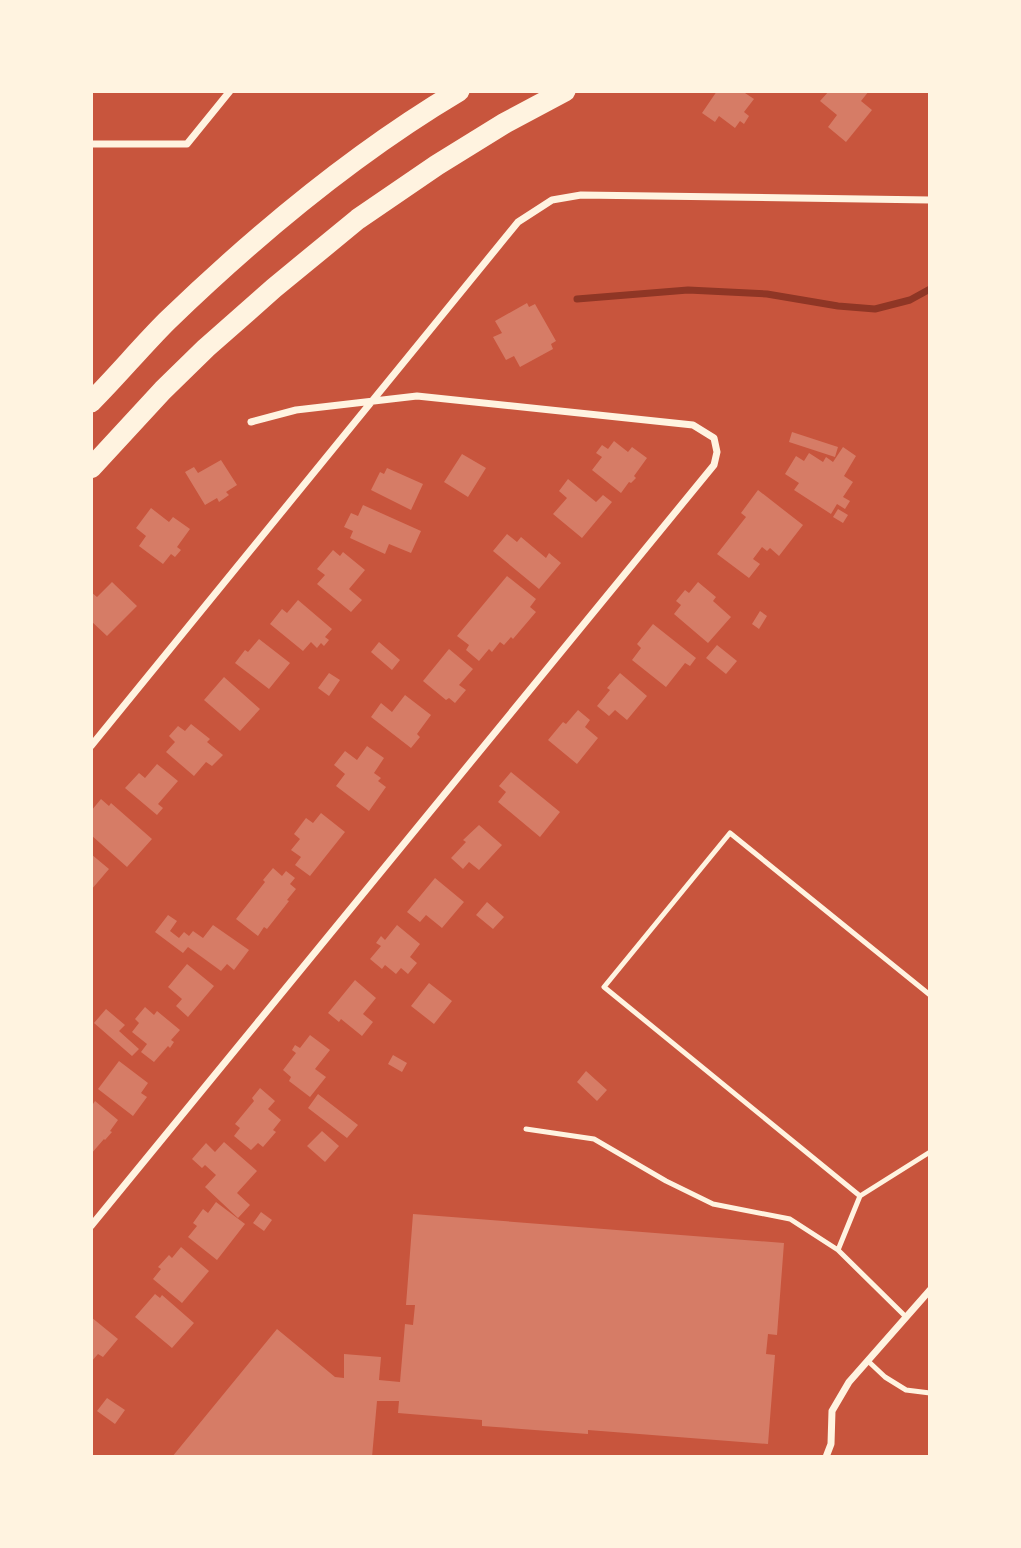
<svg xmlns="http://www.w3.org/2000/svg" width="1021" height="1548" font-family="Commissioner,sans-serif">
	<rect width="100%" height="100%" fill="#c8553d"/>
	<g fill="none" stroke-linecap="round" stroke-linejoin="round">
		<path stroke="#8f3625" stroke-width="7" d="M577,299L688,290L767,294L838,306L875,309L910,300L930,289"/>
	</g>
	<path fill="#d67c66" d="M717,91H742L754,99L744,112L749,116L744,124L740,121L735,128L719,116L715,122L702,113Z
		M829,91H869L861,101L872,110L846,142L828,127L837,115L820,101Z
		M527,303L529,307L535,304L556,341L551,344L553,349L520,367L514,356L506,360L493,337L502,333L495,321Z
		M792,432L838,447L835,457L789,442Z
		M614,441L628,452L632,447L647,458L634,476L636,478L631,483L629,482L621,493L592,470L602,457L596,453L602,445L608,449Z
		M843,447L856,456L844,476L853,482L843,497L850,501L845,509L837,504L831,514L794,490L799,483L785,474L796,456L804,461L809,453L823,462L826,457L833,462Z
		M462,454L486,468L468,497L444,482Z
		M221,460L237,485L226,492L229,495L219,502L217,498L205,505L185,472L194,467L198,473Z
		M387,468L423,484L411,510L371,490L380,472L384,474Z
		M568,479L596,502L603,495L612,502L582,538L553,514L567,498L559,491Z
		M758,490L803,525L779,556L770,548L767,551L762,547L753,559L760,564L749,578L717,554L746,517L741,513Z
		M363,505L421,531L411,553L389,544L385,554L350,538L353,531L344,527L351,513L358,516Z
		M151,508L169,522L173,517L190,529L177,547L181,550L175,557L171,554L163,564L139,546L146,536L136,528Z
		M838,509L848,515L843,523L833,517Z
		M507,534L517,542L521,537L546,558L549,553L561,563L539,589L493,551Z
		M333,550L340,556L343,552L365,570L349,589L362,600L351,612L317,584L325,575L317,569Z
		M507,576L536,599L530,607L536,612L513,639L511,637L504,645L500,642L492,652L489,649L479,661L466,650L469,645L457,636Z
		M112,582L137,606L107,636L91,621V592L97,597Z
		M698,582L716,597L713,601L731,617L708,643L674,614L681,605L676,601L685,590L689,593Z
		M298,600L332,629L325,637L329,640L324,646L321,643L317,648L311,642L303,651L270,624L282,609L287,613Z
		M760,611L767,616L759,629L752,624Z
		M653,624L696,658L690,666L685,663L666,687L632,660L641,648L637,644Z
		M259,639L290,663L269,689L235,663L245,650L248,652Z
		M379,642L400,660L392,670L371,652Z
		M717,645L737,661L726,674L706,658Z
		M449,649L473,669L459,685L466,690L455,703L449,698L446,700L423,681Z
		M329,673L340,680L329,696L318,688Z
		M620,673L647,696L627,720L615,710L609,716L597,706L610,690L607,688Z
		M224,677L260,709L240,731L204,700Z
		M405,695L431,715L417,734L420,737L411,748L371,717L381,703L392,712Z
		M578,710L590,720L585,727L598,738L577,764L548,740L563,722L566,724Z
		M191,724L210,739L207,742L223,755L212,766L206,762L194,776L166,752L175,742L169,736L178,726L185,731Z
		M367,746L384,758L374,773L381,778L378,781L386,787L369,811L336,786L345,774L334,765L345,751L357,760Z
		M157,764L178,781L158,804L163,808L157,815L125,788L139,773L145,778Z
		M511,772L560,812L540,837L498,802L506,792L499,786Z
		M101,799L109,806L111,803L152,839L127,867L91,835V811Z
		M321,813L345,832L310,876L295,865L301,857L291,850L300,839L294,834L306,818L313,823Z
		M479,825L502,845L479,870L469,862L463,869L451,858L466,842L463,840Z
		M91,854L109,869L91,890Z
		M273,868L282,876L286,871L295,878L290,884L296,889L287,900L289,901L267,929L264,927L258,936L236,919L265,882L263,880Z
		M435,878L464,902L442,928L426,915L420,922L407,912Z
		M487,902L504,917L493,929L476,915Z
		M168,915L177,921L170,931L179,938L184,932L189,936L193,931L203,938L213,925L249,950L234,970L227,964L221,971L188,947L183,953L155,932Z
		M397,925L420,944L410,957L417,963L408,974L401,968L396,974L385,965L382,969L370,959L381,946L376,943L381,936L385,940Z
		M187,964L214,986L188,1017L176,1006L182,999L168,987Z
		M355,980L376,998L363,1014L373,1022L362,1036L341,1019L339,1022L328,1013Z
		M429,983L452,1001L434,1024L411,1006Z
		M145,1007L154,1015L157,1011L180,1030L171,1040L174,1042L170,1048L168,1046L154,1062L141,1052L147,1044L132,1032L139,1023L135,1019Z
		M106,1009L125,1025L119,1031L139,1049L132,1056L94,1023Z
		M310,1035L330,1050L315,1069L326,1077L310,1097L289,1081L291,1077L283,1070L296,1053L292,1050L295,1045L300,1048Z
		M393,1055L407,1063L402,1072L388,1064Z
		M119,1061L148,1083L141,1093L147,1097L133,1116L98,1089Z
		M586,1071L607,1090L597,1101L577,1082Z
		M260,1088L275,1101L268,1109L281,1120L273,1130L276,1132L263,1147L258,1143L251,1150L234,1136L240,1128L235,1124L254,1101L252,1098Z
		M318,1094L358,1125L347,1138L308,1108Z
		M95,1101L118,1120L110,1131L112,1132L105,1140L104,1139L91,1154V1107Z
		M322,1131L339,1146L325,1162L307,1146Z
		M224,1142L257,1171L237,1193L250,1205L238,1218L205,1187L216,1175L205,1165L202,1168L192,1159L206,1143L215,1152Z
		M216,1202L245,1224L217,1260L188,1237L197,1226L193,1223L203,1209L208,1213Z
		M261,1212L272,1220L264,1231L253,1223Z
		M413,1214L784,1243L777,1335L768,1334L766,1354L775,1355L768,1444L588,1430V1434L482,1426V1420L398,1413L399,1401H377L372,1457H172L277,1329L335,1377L344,1378V1354L381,1357L379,1380L400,1382L405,1324L413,1325L415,1305H406Z
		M181,1247L209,1271L182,1303L153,1279L161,1269L158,1267L169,1255L172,1258Z
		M155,1294L160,1298L162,1295L194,1323L172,1348L135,1317Z
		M91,1317L118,1339L103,1357L98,1354L91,1362Z
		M107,1398L125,1410L115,1424L97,1411Z"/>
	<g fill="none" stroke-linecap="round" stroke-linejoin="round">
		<path stroke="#fff3e0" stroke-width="5" d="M526,1129L594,1139L666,1181L713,1204L790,1219L838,1250L906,1317
			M860,1196L604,987L730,833L930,995
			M838,1250L860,1196L930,1152
			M868,1361L885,1377L906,1390L930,1393"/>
		<path stroke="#fff3e0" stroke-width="7" d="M91,144H187L230,91
			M91,746L518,222L552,200L581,195L930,200
			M91,1226L714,465L717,452L714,438L693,425L417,396L296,410L251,422
			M826,1457L831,1444L832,1411L849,1382L930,1290"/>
		<path stroke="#fff3e0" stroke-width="21" d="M91,402C117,376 141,347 167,321C256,235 353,154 459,91
			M91,468L163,390L206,348L274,288L358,219L437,165L505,123L565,91"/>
	</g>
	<rect width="1021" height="1548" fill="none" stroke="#fff3e0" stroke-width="186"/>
</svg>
